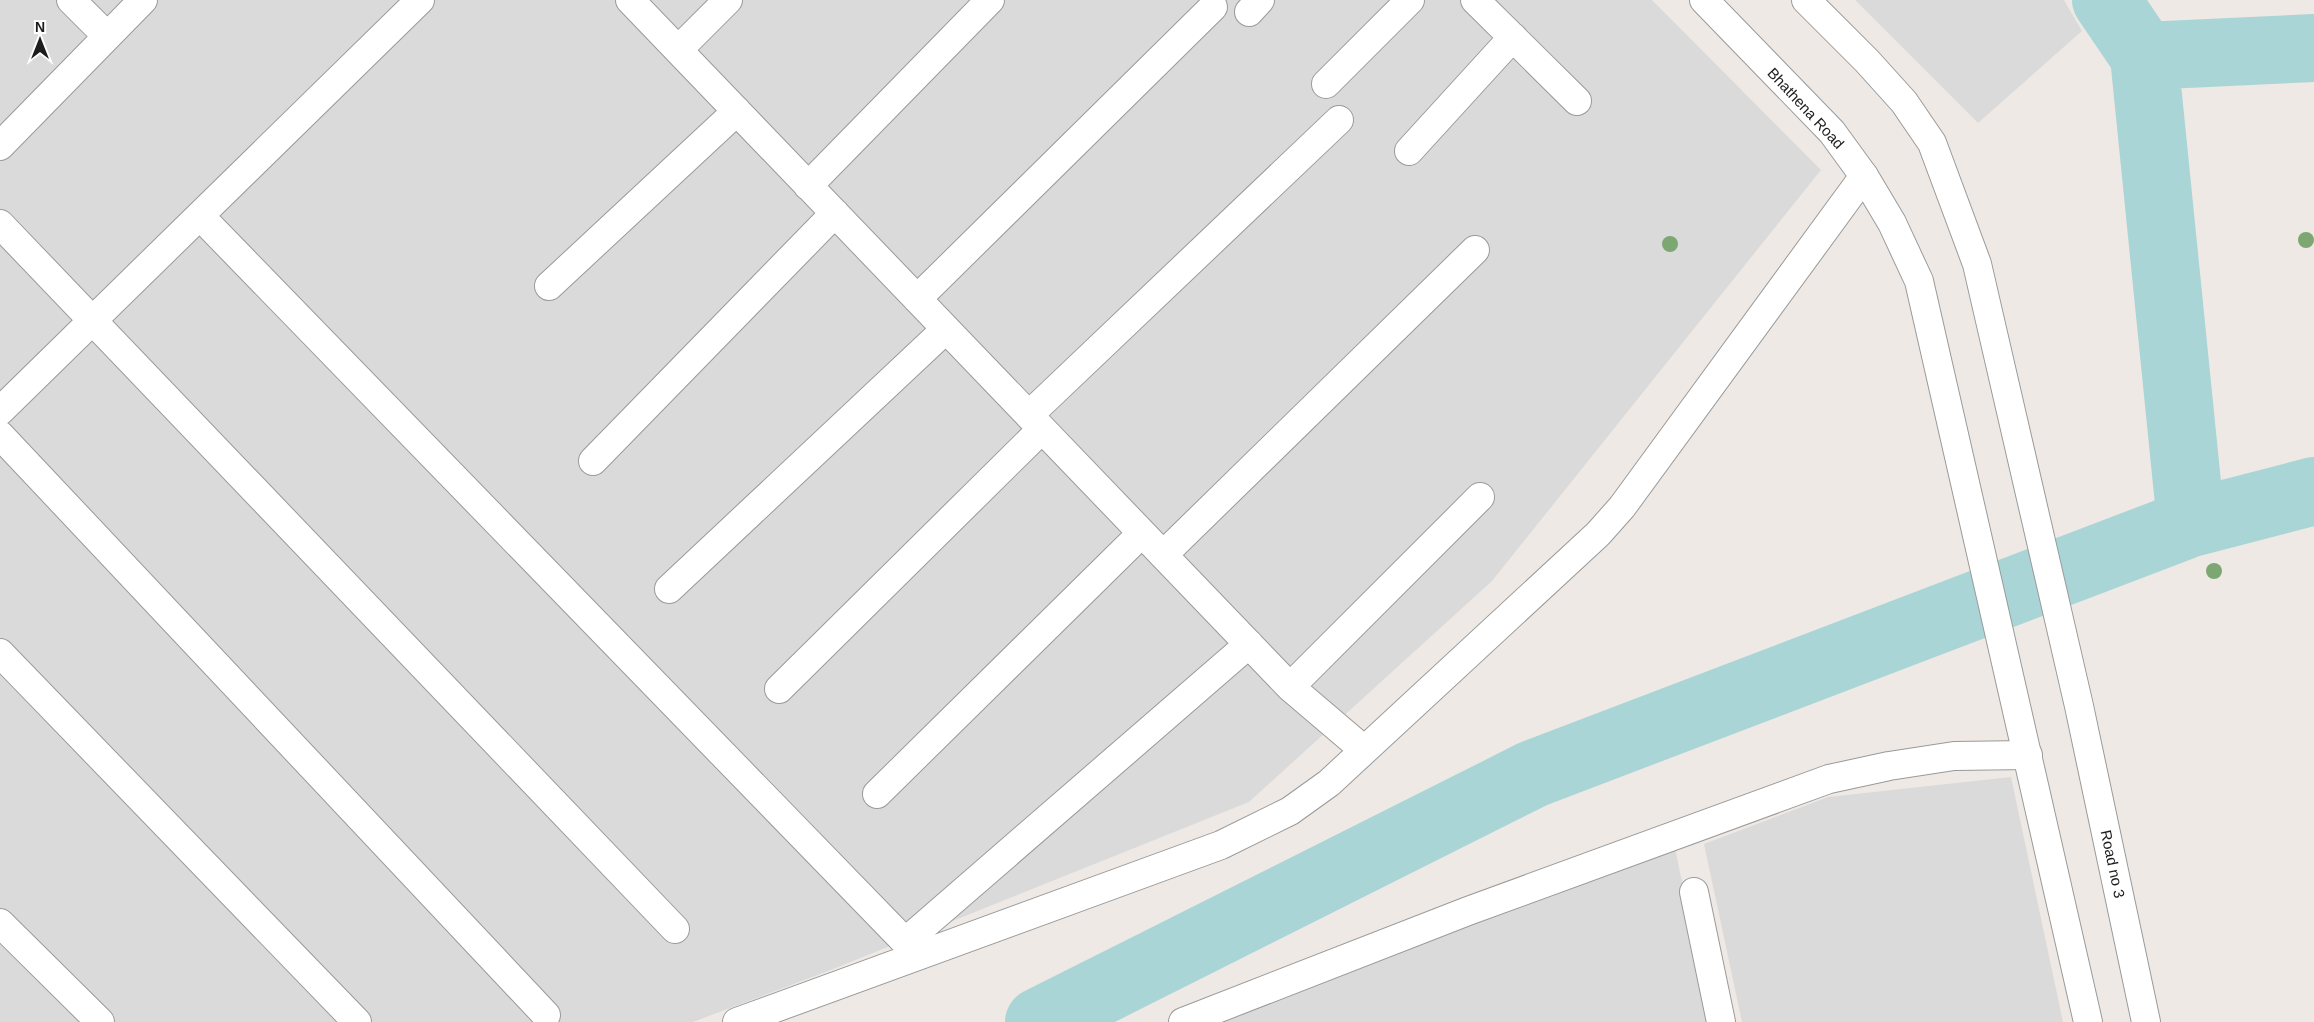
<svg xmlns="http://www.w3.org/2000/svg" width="2314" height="1022" font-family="Arial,sans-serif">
	<rect width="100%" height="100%" fill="#eee9e4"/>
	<path fill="#dbdadb" d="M0,0H1652L1821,170L1492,581L1249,802L828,971L693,1022H0Z
		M1855,0H2064L2082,31L1978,123Z
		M2011,777L2063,1022H1742L1704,844L1828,797Z
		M1675,848L1711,1022H1212Z"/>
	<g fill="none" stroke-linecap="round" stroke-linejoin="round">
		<path stroke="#a9d5d7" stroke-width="68" d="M2106,0L2144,56L2314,48
			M2144,56L2191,523
			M1039,1022L1533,774L2191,523L2314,491"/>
		<defs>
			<path id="minor" d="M71,0L107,36
				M630,0L1290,687L1364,750
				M1475,0L1577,101
				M1249,12L1260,0
				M678,50L728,0
				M1326,84L1410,0
				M0,146L143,0
				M1409,151L1513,37
				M808,186L990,0
				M200,216L918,955
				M0,224L675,929
				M549,286L737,111
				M917,299L1213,7
				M0,411L420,0
				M1029,415L1339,120
				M0,435L546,1015
				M593,461L835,213
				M1163,555L1475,250
				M669,589L946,329
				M0,653L357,1022
				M1290,687L1480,497
				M779,689L1042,429
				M877,794L1142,533
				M1694,892L1721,1022
				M0,923L100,1022
				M905,942L1249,644
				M737,1022L1221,845L1290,811L1329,783L1598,534L1622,507L1864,176
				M1183,1022L1468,911L1829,779L1889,766L1954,756L2028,755"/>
			<path id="tertiary" d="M1704,0L1832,132L1864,176L1892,223L1919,281L2088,1022
				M1806,0L1867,61L1904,102L1932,143L1977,264L2079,706L2146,1022"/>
		</defs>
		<use href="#minor" stroke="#9a9a9a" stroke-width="30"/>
		<use href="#tertiary" stroke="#9a9a9a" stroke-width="30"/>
		<use href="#minor" stroke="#fff" stroke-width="28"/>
		<use href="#tertiary" stroke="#fff" stroke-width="28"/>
	</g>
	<g fill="#7ca772">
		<circle cx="2306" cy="240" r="8"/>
		<circle cx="1670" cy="244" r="8"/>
		<circle cx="2214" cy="571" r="8"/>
	</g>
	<g text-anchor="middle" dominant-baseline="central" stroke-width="4" stroke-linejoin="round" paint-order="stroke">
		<g font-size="15" fill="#1d1d1d" stroke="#fff">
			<text transform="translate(1806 108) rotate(47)">Bhathena Road</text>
			<text transform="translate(2113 864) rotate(78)">Road no 3</text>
		</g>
	</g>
	<g transform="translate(40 40)" stroke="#ffffff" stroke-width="4" paint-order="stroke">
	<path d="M0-4L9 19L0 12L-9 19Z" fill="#1d1d1d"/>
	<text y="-8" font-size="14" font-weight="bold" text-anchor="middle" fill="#1d1d1d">N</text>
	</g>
</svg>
